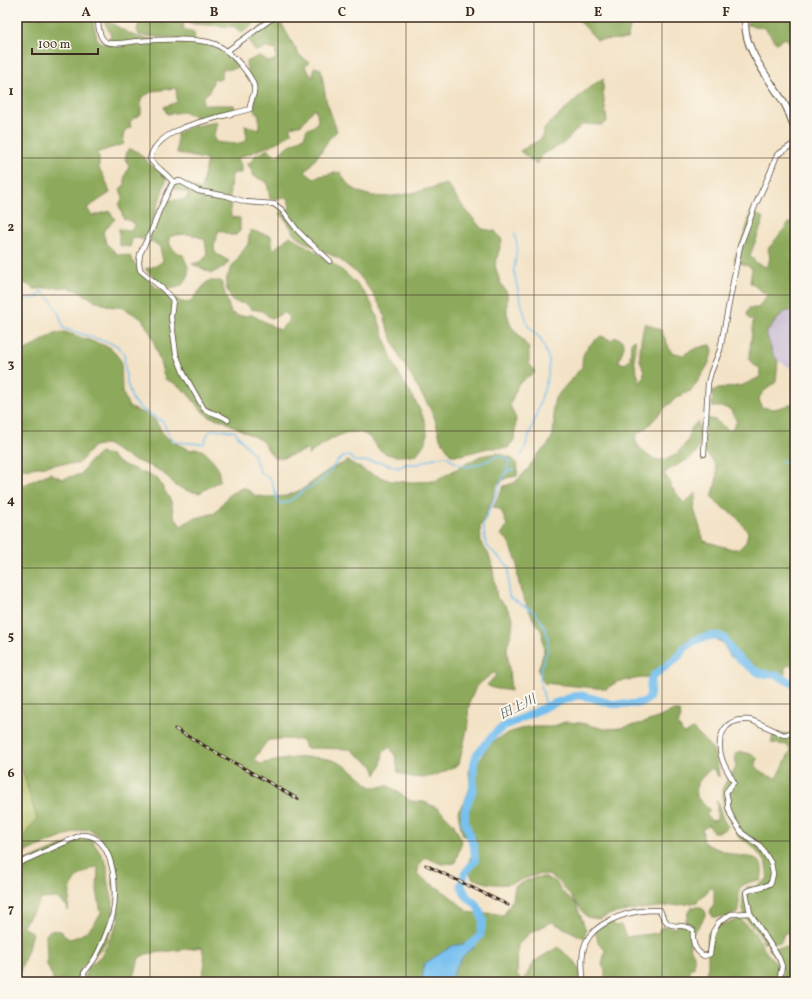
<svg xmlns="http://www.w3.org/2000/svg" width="812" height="999" font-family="Vollkorn,'Noto Serif JP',serif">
	<rect width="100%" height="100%" fill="#fbf7ec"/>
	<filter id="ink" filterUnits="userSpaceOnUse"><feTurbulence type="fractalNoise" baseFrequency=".025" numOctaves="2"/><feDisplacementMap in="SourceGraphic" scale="8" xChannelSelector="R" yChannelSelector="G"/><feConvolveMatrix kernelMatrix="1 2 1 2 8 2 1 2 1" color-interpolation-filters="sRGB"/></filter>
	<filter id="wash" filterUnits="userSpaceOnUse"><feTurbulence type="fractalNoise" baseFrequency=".012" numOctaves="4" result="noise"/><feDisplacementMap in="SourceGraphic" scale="16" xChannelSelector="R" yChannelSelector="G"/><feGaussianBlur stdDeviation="0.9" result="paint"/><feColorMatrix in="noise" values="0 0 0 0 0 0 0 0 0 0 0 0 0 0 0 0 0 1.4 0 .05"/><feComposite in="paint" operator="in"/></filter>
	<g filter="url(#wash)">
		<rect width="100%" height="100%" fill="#f3e2c5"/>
		<path fill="#cbbfd5" d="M795,310V370L778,361L772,352L766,332L784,312Z"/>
		<path fill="#b2c467" stroke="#767742" d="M17,752L37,819L17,845Z"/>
		<path fill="#8daa5c" stroke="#646a3d" d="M17,17H92L97,39L102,43L108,41L111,35L102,17C113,24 131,36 143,38C165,43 196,40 216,47C225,50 236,59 236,68L232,69H223L221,79H214L209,92L203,97V105H234L235,109L195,120V116L183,112L167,114L164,107L177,102L176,88L153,91L141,98V114L134,118L130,122L131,127L125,130L123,137L124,144L96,153L99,156V168L105,179L110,193L87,208L92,216L109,211L115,219L103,232L106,243L117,254L130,256L141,273L157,288L167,291L181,302L189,303L208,281H221L231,313L239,316L252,315L280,330L290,319L284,312L272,319L262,311L251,309L246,304L232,301L226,287L227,277L233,265L248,244L250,230L271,236L273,250L290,236C317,253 342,266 363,291C378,308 384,342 394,364C402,383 428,414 427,435C427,442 421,448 417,454C404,456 390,459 379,449C375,446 373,441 369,437C351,422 323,444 308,455L309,449L283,458H274L262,441L222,420L210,417L203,412L187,393L176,384L165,379L152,336L142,319L122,307H113L97,302L77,290L65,287L35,289L17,279Z
			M146,17H187L193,20H202L204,17H262L241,33L235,27L195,24L184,21L183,29L194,32L195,41L139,35L137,30L139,22Z
			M576,17H633L627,39L597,40Z
			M749,17H795V46L785,38L776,43L765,28L748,25Z
			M271,18L279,19L299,55L309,62L305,67L313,78L314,67L321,69L326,100L337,131L328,140L321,152L305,172L314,179L320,176L340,172C343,176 345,182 349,185C375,208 417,191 447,184L461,204L482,229L495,231L502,240L495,265L500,282L507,293V313L511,326L522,339L529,349V363L535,372L518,384L510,405L516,419L514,440L508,448H488L462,455H451L440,438L435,419L428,405L399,356L387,326L383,310L371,291L359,275L339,259L305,242L295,235L288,223L280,213L290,208L288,198L270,199L267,182L253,176V172L247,163H250L255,156L268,149L277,156L285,148L304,137L307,129L313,127L318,121L317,113L314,108L302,124L291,127V133C279,144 253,152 238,158L241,166V173H233C228,186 230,203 231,217L240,218V231L236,235H230L219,230L214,245L215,253L229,261L224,267L212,273L192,264L202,261L207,255L205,240C193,233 182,233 169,237C169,248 174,251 183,255L188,267V277L181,286L171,289L163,286L145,269L156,266L163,261L160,247L153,242L133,237L130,247L119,245V229L130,230L134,227L133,222L124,219L119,205L123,197L120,189L125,184V176L129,166L125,159L128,149L137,151L150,164L167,177L153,220L157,222L166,200H185L189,194L169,186L171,180L201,190L207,160L177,153V133L194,126L217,122L214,135L215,142L234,144L244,142L247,138L245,125L259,130V116L253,108C255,102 256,93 255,87C253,78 246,73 246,62L259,56L270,62L276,59V50L267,48L255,51L247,38Z
			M603,78V92L607,122L601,125L583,124L563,144L544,153L536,164L520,151L541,139L545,128L585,91Z
			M751,212L764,218L750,256L757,263L766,267C771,261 770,256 768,249L788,224L792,222L795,224V251L794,252L795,255V310L784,312L766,332L772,352L778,361L776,382L763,392L759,398L761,407L774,409L793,404L795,405V668L790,665L785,667V679L774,676L758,675L730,656L722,642L704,635L696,636L685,642L666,668L661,673L647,677L617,682L606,689L544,683L538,670L544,652L542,632L533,619L521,592L518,579L517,561L507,539L501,535L507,525L501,510L493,507L504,486L514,483L527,470L538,454L548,445L553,435L554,422L553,407L555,398L582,367C582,349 588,346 601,336L611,340L616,337C632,344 620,350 619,362L625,364L630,359L631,342L635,340L636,347L634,360L640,384C647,372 643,371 640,360C639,352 642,330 645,323L661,330L671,352L683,355C691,350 700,346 711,345L713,350L708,365L692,390L676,398L666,407L645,429L637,434L635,440C649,465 669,467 686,443C689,440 689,435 690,431C692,427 695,424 698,421C703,462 693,454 664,473L672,488L684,503L696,493L694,509L704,541L732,549H739L746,542L748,532L736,516L720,506L712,497C718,474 722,467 703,451L705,418L715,420L730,431L737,422L730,409L722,407H712L713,390L743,385L760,377V368L752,364L749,358L753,321L749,319L747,314L749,308H758L767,295L750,283L752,268L734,260L745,233Z
			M65,332L109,347L116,354L121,361L122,391L129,407L148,415L155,420L163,434L173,442L190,450C199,448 202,449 208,455C218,465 218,467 220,481L199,493L188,491L176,486L169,478L157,469L129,458L106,444L94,446L78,464H59L17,470V354L33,346L55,333Z
			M100,453L111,455L119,463L157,478L171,501L174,516L181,526L192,519L215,513L230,494L244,487L256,496L271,497L286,496L303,489L330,469L348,461L367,472L391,481L414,482L435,481L480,456L497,453L512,458L518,466L517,476L506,478L497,485L492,500L480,527L481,543L488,553L492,564L497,598L506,606L513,618L512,630L507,647L511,691C503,689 493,690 487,685L497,674L493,673L478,685L471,697L468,711L469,721L459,764C439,775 420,784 398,772L396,758L390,747L383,752L381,766L376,775L373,766L350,749L306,748L302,740L285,739L268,740L254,759L260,764C279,760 309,754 328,759C345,763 359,775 371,787L388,786L399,792L410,801L424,802L439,809L453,823L462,841L455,863L441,864L425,857L419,866L417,875L446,893L469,912L478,914L491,913L504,915L513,898L515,886L533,878L545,877L556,882L561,891L576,904L586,930L584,938L552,922L530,933L518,945L517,975L523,981L535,961L558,947L577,964L583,982H252L245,975L244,982H197L202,979L205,963L202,947L146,954L139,958L135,974L134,982H84L87,968L102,955L119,920L117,897L112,881L116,872L112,856L99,836L89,829L75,832L17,855V845L37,819L17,752V488L50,473L62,479L81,474L89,462Z
			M672,711H679L681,717L678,725L684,734L693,729L713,749L718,767L719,777L712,768C705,774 691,786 697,797C700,802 707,806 710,811L706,815L712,821L717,820V800L723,819L728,827L720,832H713L709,825L702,829L704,843C715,848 727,853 740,856C745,857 753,856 758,860C764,865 762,875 761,881C751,881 746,882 739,889V912L728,917H713L710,912L714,904V888H711L697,902L687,904L632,910L611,914L599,919L587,917L560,883C541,864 526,882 506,884C494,885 483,883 472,878C466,862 469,859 477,846L476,838L463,836L460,823L458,811L465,801L470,787L469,769L479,761L490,743L508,733L526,727H551L565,722L581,723L605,729L620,728L643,723L660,717Z
			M781,733L788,734L795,736V935L790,933H784L781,942L763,943C762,940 760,935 758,932C755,928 751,926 749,923C741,913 740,897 747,887C756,887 763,885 768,877L765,861L749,843L739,838L732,821L725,810L723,800V787L736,767L735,754L739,751L750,754H753L757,758L756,767L764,774L775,778C784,770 784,760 791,751L787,745L771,743L773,735Z
			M83,837L90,838C93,842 107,862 107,866C108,872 107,879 108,884C109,887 110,890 111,893C116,911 113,930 103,946C94,959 77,963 79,982H53V978L47,965L46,935L50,930L61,931L69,939C85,936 92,927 101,914L97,890L98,866C69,879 71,882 68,911L67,906L57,898L42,899L22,927L32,932L28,949L17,980V865Z
			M693,907H701L706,912C704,921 695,931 689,938L690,947L694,955V968L690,967L689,982H605V970L602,965L605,950L598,942L595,930L610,920L616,926L621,925L626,937L658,933L660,928L665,926L673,928L685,923L689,910Z
			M741,919C744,924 748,926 752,930C757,934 759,941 762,946C772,963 781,958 779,982H704L708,967V933L719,925Z
			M793,946L795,947V982H781L783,971L776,957L767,948Z"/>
		<path fill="#76c0ef" stroke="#587586" d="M468,943L475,947C461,953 455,969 450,982H422L424,964L452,946Z"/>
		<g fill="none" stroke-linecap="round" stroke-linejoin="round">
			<path stroke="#76c0ef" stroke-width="1.5" d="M515,233L517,246L514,271L518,291L528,326L541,339L549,360L548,376L535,419L522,455
				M17,301L39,297L41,291C53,299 60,314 63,328L116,345L124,353L126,379L132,399L140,408L163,422L169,435L176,442L202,444L205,443C207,424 220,430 234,431L253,454L260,472L271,480L279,504C292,502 296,496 306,489C311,486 317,484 322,480C333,472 334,457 349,456L354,461L381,462L398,468L406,464H418L437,457L447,456C466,475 477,464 498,456L510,460L509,464L483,525L486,545L509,567L508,588L509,597L535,612L545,628L548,638V649L541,668L540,681L546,706
				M781,460L795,468
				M506,472L514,469"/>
			<path stroke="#76c0ef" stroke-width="8" d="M468,946L480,936L483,920L477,905L467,897L461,886L465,873L475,861L474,847L465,822V810L473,790L474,763L477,754L482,748L495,733L503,727L552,704L578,695L588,697L612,704H635L644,702L649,698L650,694L651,680L654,675L669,664L679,656L684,648L692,642L701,638L710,636H720L724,638L733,653L744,663L759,673L777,675L795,685"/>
		</g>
	</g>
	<g filter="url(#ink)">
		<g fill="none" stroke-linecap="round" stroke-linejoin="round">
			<defs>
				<path id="minor" d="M98,17C98,24 99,38 106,42C117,46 129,41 139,41C157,39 199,38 215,44C226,49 234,57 241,65C247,72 252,78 254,86C256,95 249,101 250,109
					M227,51L274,17
					M250,109C221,118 157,125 150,159C157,168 166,173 173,182L180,181L198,191L227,196L246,202L274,204L282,210L298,231L308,241L330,261
					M173,182L159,211L153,227L140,254L139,262L140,270L163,289L173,300L171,317L176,354L184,374L204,409C211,414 221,414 228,420
					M704,454L708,383L711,372L720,350L740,246L755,206L770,173L777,155L795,143
					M17,864L81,835C114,832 118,890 113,913C111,923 99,953 93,961C90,965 87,969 84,973V982
					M583,982C583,969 580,954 586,942C594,924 623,913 642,911C648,910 654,910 660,910C669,935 678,920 693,930C692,942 694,950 704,956L710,954L713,932L719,922L731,914L750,913
					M779,982L782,966L779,958L750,913L746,892C754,887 762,889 771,883L773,874L771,863L760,846L742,833L731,816L728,807V801L726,792L734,782C730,775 726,769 723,762C715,740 722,717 750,720C756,721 777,732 784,735L795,732"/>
				<path id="tertiary" d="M746,17C740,46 770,79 784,103C789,111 791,120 795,129"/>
			</defs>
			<use href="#minor" stroke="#574637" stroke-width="6"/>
			<use href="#tertiary" stroke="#574637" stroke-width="8"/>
			<use href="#minor" stroke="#fff" stroke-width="4.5"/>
			<use href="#tertiary" stroke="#fff" stroke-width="6"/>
			<defs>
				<path id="rail" d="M175,729L298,799
					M426,865L508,905"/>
			</defs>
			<use href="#rail" stroke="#3b2a1e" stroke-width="3"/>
			<use href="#rail" stroke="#fbf7ec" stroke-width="1.5" stroke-dasharray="4.5" stroke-linecap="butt"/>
		</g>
	</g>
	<path fill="none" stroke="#3b2a1e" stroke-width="1" stroke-opacity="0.55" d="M150,17V982M278,17V982M406,17V982M534,17V982M662,17V982M17,158H795M17,295H795M17,431H795M17,568H795M17,704H795M17,841H795"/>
	<g text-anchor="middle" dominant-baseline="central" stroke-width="4" stroke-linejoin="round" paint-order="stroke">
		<g font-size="13" font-style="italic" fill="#4d575d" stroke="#fbf7ec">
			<text transform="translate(518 708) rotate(-26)">田上川</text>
		</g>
	</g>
	<rect width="812" height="999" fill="none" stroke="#fbf7ec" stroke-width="44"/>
	<path d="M32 48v6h66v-6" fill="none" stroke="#3b2a1e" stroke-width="2"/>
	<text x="38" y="48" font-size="12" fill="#3b2a1e" stroke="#fbf7ec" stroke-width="3" paint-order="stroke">100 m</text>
	<rect x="22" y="22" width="768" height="955" fill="none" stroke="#3b2a1e" stroke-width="1.5"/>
	<g font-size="13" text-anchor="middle" font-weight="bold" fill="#3b2a1e">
		<text x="86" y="16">A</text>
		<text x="214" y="16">B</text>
		<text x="342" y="16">C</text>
		<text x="470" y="16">D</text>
		<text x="598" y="16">E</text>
		<text x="726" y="16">F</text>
		<text x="11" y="95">1</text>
		<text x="11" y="231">2</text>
		<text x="11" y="368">3</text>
		<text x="11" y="504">4</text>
		<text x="11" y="640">5</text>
		<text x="11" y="777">6</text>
		<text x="11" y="913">7</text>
	</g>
</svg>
